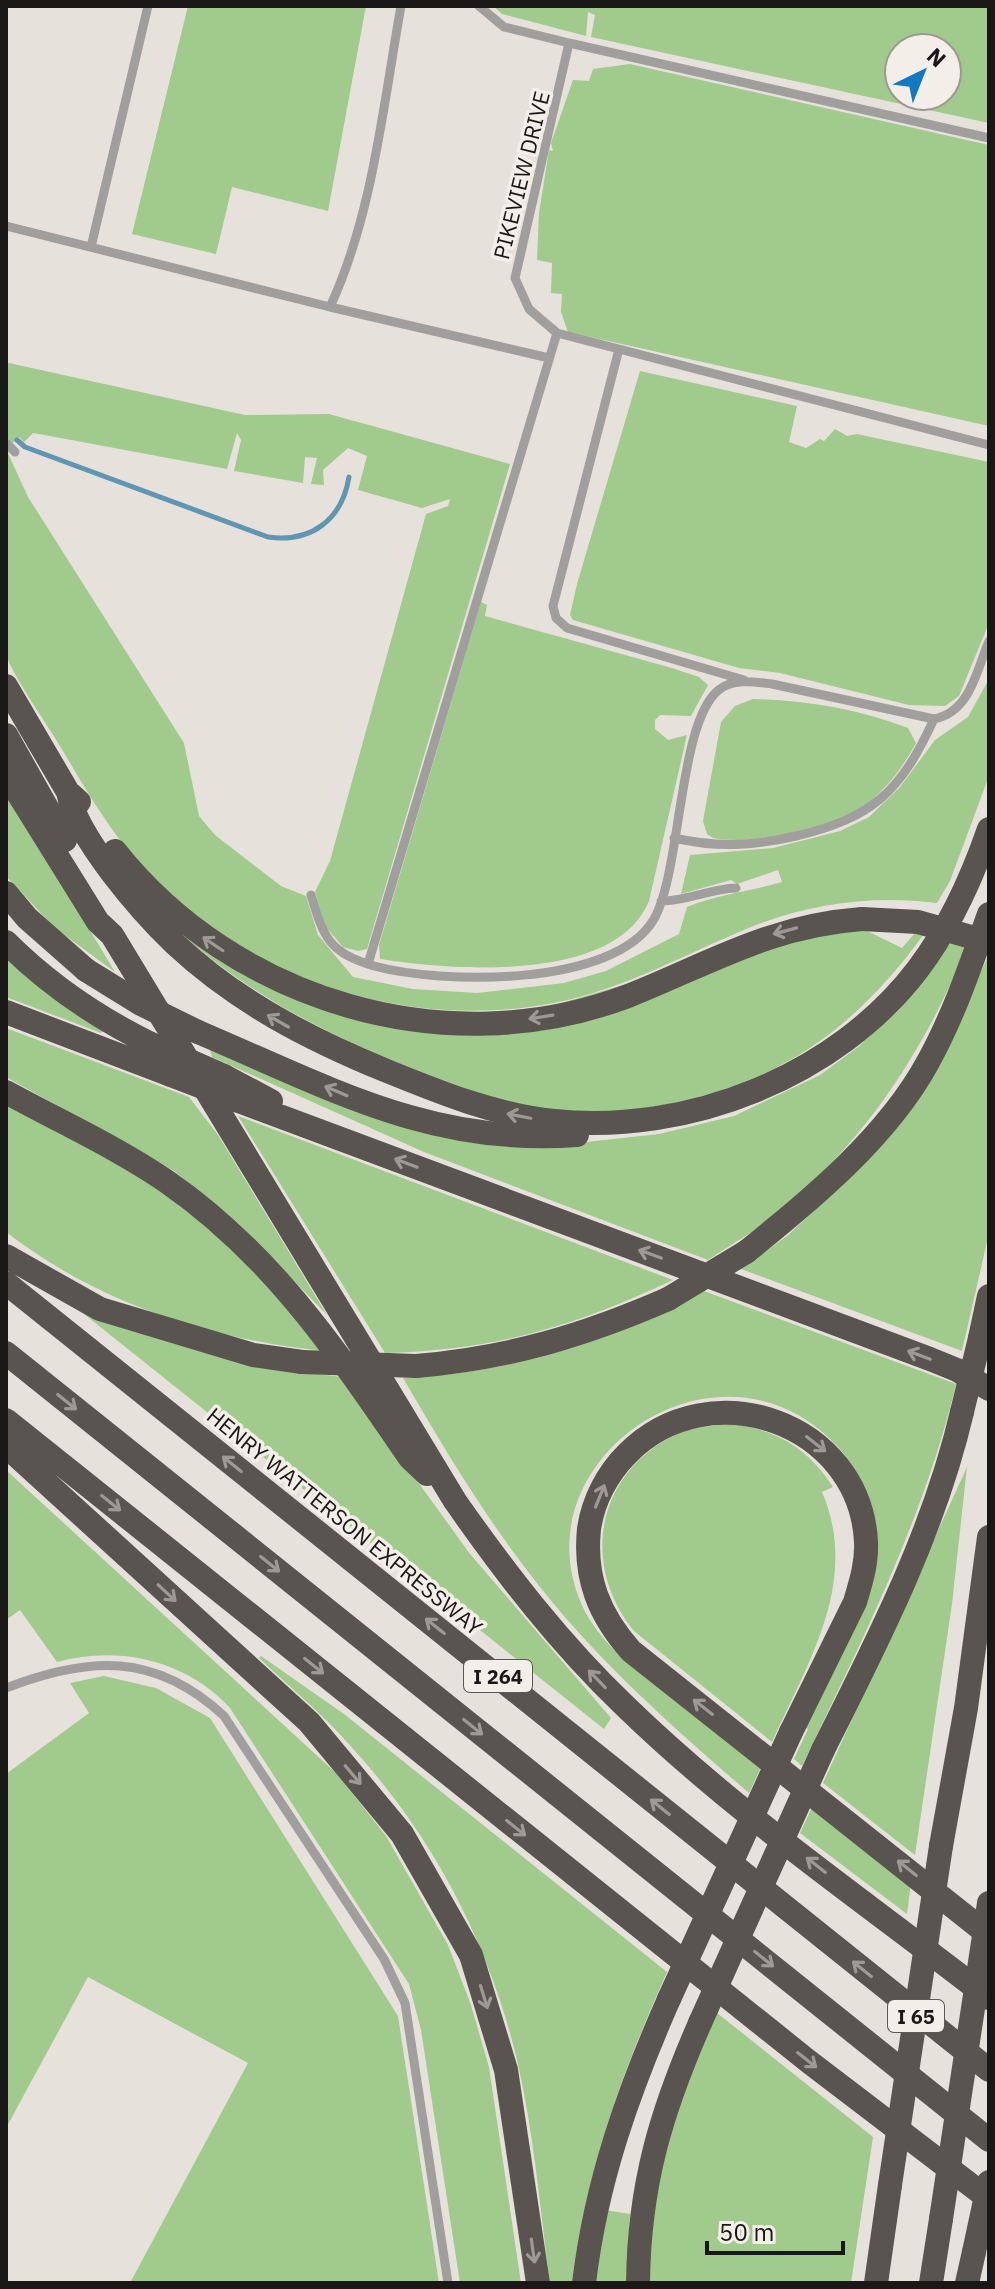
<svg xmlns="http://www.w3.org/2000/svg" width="995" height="2289" font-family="'IBM Plex Sans',sans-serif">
	<rect width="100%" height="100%" fill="#e7e1db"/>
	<path fill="#a1ca8d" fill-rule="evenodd" d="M188,6H366L328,211L232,187L216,254L132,234Z
		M493,6H989V123L591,37L595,15L588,12L586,36L502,14ZM899,48H947V96H899Z
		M630,64L989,145V426L568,332L561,312L562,294L551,293L552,263L537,260L539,213L549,150L553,151L551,143L573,80L589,81L593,69Z
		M9,363L245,415L329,414L510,464L367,949L358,951L343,947L325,926L315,892L330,861L426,514L448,506L450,499L422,508L358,490L367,456L348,448L323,470L324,485L311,484L317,458L305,457L303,483L234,471L241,440L237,433L227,469L39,434L33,433L24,442L19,437L13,443L6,437V365Z
		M640,371L797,406L789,442L806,448L820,439L824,441L835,429L847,436L857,434L989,462V623L959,696L945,706L909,705L780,673L739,668L573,620L570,615L577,584Z
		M6,449L28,497L184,743L199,816L215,835L281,886L306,896L318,935L353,977L413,989L477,993L564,983L606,971L679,934L687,907C719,894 749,892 782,882L778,870L737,884L731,880L681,894L690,855L773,848L840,831L869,817L900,787L935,740L968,717L989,679V776L950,881L937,903C874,895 811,903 751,927C685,954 625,989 554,1003C419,1029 276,988 173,898C126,857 94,804 63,751C51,730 10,672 6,654C2,636 6,613 6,594C6,546 6,498 6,449Z
		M481,602L487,605L485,616L672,668L699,677L708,685L691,716L660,715L655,720V729L668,740L687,735L649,901C615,984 451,970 380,959L379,945Z
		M753,699C805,700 859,709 908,728L916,743C902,769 883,794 859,809C830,828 746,846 713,838L707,834L703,821L721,722L735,706Z
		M6,791L115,972L55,928L6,876Z
		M865,930L902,948L915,933L924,934C855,1029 780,1083 663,1105C617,1113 570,1116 524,1106C483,1096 443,1081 404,1065C318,1030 256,997 185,938L187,935L233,968L287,995L462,1032L764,944Z
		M952,941L967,946C925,1050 863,1145 774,1216C754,1232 730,1245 708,1260L424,1152L212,1057L209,1047L354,1109L577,1143L659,1134L734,1116L820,1075L858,1047L899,1010Z
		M989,954V1233L962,1351L741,1269L787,1236L850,1177L952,1035Z
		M6,955L103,1031L101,1033L6,997Z
		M6,1028L189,1097L218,1135L327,1315L237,1222L174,1171L6,1077Z
		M6,1101C87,1144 176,1187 240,1254C270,1284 296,1319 323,1351C209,1339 98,1303 6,1232Z
		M238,1116L673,1280C573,1327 495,1350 385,1353Z
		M704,1291L956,1384C924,1519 861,1642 802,1766L794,1759L808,1729L804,1727C822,1677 840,1628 857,1578C863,1562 874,1542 875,1526C875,1497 855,1465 836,1445C718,1321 519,1459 581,1603C590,1624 605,1641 621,1657L761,1767L749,1793C675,1729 601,1664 540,1587C488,1522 445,1450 403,1378C511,1372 609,1344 704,1291Z
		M74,1306L309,1373L342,1377L470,1554L611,1718L604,1729Z
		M732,1424C777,1430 808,1448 833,1487L822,1492C860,1581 809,1660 772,1742L634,1631C579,1563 597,1472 677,1434C693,1426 714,1426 732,1424Z
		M967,1467L952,1604L915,1855L823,1783Z
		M6,1470L337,1774L386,1836L448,1945L471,2005L489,2067L521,2283H460L421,2030L409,1984L230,1708C186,1660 119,1645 57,1662L20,1610L6,1620Z
		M261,1656L344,1714L667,1972C623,2070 585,2173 572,2283H550C540,2209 534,2133 517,2060C490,1946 434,1838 355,1751C326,1717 291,1688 259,1658Z
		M104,1676L156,1688L210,1718L398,2016L439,2283H130L248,2063L88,1977L6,2128V1774L89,1713L70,1683Z
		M813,1805L911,1882L907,1914L800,1833Z
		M717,2013L873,2137L851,2283H647L651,2212L682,2090Z
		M605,2210L630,2214L626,2283H593Z"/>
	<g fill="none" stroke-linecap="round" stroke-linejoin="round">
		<path stroke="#5f97b2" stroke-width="5" d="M17,440L25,447L268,537C311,543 342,520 349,477"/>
		<path stroke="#a19f9d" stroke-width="9" d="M479,6L504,27L569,43
			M989,138L569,43L515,278L529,309L557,333L989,445
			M6,226L330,307C373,214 383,106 401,6
			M91,247L148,6
			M330,307L549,358
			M619,349L553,606L556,618L567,628L744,680
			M6,443L15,452
			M674,838C718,848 752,846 796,836C873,818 901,791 934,719
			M311,895C324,938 328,952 374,966C440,984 614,988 654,919C682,870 678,719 720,689C734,678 755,682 772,684L934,719C970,712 976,672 989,641
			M661,901C688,901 709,889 736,888
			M368,964L557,333
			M6,1688C89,1656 155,1652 224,1716L384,1959L405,2003L448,2283"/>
		<path stroke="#59544f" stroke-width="24" d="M6,686L68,792L79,802
			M6,735L65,840
			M6,774L98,922L112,935L455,1501C506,1574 560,1644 625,1706C736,1814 867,1903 989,1998
			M68,792C76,837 142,912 175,944C237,1002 309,1039 387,1071C441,1093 495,1115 554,1121C688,1135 837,1076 918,969C950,927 972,878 989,829
			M115,851C234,1001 446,1065 628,996C711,963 769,926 862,919
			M6,893L27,918L86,970
			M6,942C49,985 96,1017 151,1044
			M6,1012L171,1075
			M198,1032C328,1087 431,1146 577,1135
			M224,1076L271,1101
			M6,1092C59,1121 116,1147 166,1181C274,1256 337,1352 410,1458L427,1474
			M239,1101L930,1359L957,1370L989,1389
			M746,1252C811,1200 888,1136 928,1062C954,1015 971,964 989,914
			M6,1256L100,1309L253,1355L302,1362
			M6,1283L989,2070
			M980,1338L989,1296
			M6,1353L989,2140
			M416,1366C509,1358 583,1336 668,1299
			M6,1420L808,2061L989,2199
			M6,1446L309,1722L402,1834L471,1955L506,2070L538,2283
			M791,1732L855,1602C861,1582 867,1563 866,1542C860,1422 709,1370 627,1454C607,1474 593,1501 589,1529C584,1578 599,1615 631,1651L989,1935
			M823,1750C878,1640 934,1532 962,1412
			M941,1846L966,1708L989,1537
			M584,2283C596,2182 628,2092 669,1999
			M638,2283C639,2185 661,2112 700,2023
			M876,2283L890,2185
			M931,2283L941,2219
			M967,2283L974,2252"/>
		<path stroke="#59544f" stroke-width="24" d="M862,919L918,922L989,942
			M86,970L141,1004L198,1032
			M151,1044L224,1076
			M171,1075L239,1101
			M668,1299L746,1252
			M302,1362L416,1366
			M962,1412L980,1338
			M669,1999L791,1732
			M700,2023L823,1750
			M890,2185L941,1846
			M941,2219L989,1903
			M974,2252L989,2182"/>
	</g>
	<defs><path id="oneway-shaft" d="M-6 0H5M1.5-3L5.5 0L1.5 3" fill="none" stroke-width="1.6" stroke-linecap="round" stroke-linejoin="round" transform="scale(2)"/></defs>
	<g stroke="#9f9994">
		<use href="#oneway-shaft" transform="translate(785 931) rotate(165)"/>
		<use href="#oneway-shaft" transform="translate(213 944) rotate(-146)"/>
		<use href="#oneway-shaft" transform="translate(541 1017) rotate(171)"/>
		<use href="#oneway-shaft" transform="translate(278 1021) rotate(-150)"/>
		<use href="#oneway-shaft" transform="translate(336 1091) rotate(-157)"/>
		<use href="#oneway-shaft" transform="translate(519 1116) rotate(-169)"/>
		<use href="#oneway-shaft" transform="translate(406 1163) rotate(-159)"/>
		<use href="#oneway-shaft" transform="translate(650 1254) rotate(-160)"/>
		<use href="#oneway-shaft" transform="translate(919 1355) rotate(-159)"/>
		<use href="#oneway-shaft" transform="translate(67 1402) rotate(39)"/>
		<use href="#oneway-shaft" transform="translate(816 1444) rotate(38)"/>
		<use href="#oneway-shaft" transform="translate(232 1464) rotate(-141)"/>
		<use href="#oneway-shaft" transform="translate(600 1496) rotate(-68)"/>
		<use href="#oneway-shaft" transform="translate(111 1503) rotate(39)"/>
		<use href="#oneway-shaft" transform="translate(270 1564) rotate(39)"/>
		<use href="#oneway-shaft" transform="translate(167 1593) rotate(43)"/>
		<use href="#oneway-shaft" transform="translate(435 1626) rotate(-141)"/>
		<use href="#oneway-shaft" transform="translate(314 1666) rotate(39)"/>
		<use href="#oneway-shaft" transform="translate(597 1679) rotate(-134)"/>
		<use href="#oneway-shaft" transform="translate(703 1707) rotate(-142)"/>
		<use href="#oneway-shaft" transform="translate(473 1727) rotate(39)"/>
		<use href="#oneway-shaft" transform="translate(353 1775) rotate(50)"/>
		<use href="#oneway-shaft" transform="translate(660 1807) rotate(-141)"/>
		<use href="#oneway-shaft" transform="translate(516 1828) rotate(39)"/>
		<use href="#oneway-shaft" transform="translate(816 1865) rotate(-142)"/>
		<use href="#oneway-shaft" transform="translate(907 1868) rotate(-141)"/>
		<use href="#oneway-shaft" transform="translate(764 1959) rotate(39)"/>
		<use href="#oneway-shaft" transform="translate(862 1969) rotate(-141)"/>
		<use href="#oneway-shaft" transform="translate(484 1997) rotate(73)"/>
		<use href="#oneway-shaft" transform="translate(807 2060) rotate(38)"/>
		<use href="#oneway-shaft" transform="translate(533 2251) rotate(82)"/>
	</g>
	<g text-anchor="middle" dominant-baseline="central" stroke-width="7" stroke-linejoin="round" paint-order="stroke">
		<g fill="#f4eee9" stroke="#5b5855" stroke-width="2">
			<rect x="464" y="1660" width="68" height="32" rx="6"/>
			<rect x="888" y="2000" width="56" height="32" rx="6"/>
		</g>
		<g font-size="20" font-weight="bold" fill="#1a1816">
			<text x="498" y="1676">I 264</text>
			<text x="916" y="2016">I 65</text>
		</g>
		<g font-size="22" fill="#1a1816" stroke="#f4eee9">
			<text transform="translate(521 175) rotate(-76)">PIKEVIEW DRIVE</text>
			<text transform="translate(345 1521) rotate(39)">HENRY WATTERSON EXPRESSWAY</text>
		</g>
	</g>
	<rect width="995" height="2289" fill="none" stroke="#1a1816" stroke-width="16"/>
	<g transform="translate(923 72) rotate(43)"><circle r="38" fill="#f4eee9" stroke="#9d9895" stroke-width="2"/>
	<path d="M0-6L14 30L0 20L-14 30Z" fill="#1278c4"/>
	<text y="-12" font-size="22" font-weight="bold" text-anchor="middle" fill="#1a1816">N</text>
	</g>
	<path d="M707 2241v12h136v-12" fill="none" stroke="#1a1816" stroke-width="4"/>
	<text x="719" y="2241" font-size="24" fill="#1a1816" stroke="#f4eee9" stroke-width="6" paint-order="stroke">50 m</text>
</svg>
